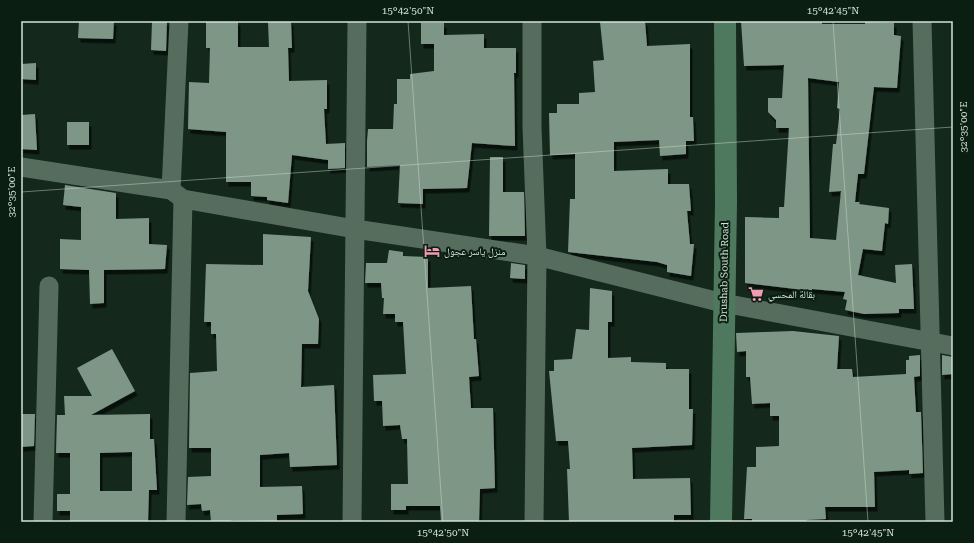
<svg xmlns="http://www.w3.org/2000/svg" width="974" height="543" font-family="'Roboto Serif','Noto Naskh Arabic',serif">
	<defs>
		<filter id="shadow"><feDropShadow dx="2.5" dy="4.5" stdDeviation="0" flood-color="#0009"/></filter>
	</defs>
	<rect width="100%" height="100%" fill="#14281b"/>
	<path fill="#7e9686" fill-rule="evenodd" filter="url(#shadow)" d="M79,21H114L113,39L78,38Z
		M152,21H167L166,51L151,50Z
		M206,21H238V47H269L268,22L291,21L292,48H288L289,81L327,80V109H324L326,144L345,143V168L328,169V160L292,155L288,203L267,200V197L251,196V182H226V132L188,129L189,82L209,83L210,48H206Z
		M645,21L647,46L690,44V117H693L694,141H686V154L660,156L659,140L614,142V171L668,169V184H689L691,211H687L690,244H694L691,276L667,272V265L657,262L568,252L570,199H575V154L550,155L549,113H557V104H579V93L595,92L593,61L604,60L600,22Z
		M741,21H822V24H865V22L894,23V35L901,36L897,88L874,87L864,174H858L855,202H860L859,204L889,208L888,224L885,223L882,251L863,249L858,275L896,283L895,265L912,264L914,309H899V313L864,314L845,310L847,300L843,299L845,292L812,289V291L745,283V217L779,218V207H784L789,128H776V120L768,112V98H782L784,65L744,66ZM808,78L839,82L837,108L840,109L836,144H833L829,192L841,191L836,240L810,238Z
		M421,23H444V35L484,34V48H516V73H514L515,146L472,143L467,188L423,189V204L398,203L400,165L367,167V141L368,129H393L394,104H397V79H410V74L434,71V44H421Z
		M36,63V80L21,79V64Z
		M35,114L37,150L21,149V115Z
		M67,122H89V145H67Z
		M490,157H503V192H524L525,236H489Z
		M65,185L116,193V219L149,218V244L167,245L165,269L104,270V303L90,304L89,270L60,269V239L81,240V207L63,205Z
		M263,234L311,237L308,291L319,319L318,344H302L301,387L334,385L337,465L290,467L289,453L260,455V487L302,486L303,514L277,515V521L231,520L232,522H211L210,510L202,511L201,504L187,505L188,477L211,476V448H189L190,373L217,371L216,334H211V322H204L206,264L263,265Z
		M389,250L403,252V256L428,257V288L471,286L474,339H476L479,376L469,377L471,408H493L495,488L480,489L479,522H441L440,506H406V510H391V484H408L407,439H402L400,425L383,426L382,401H374L373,375L406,374L403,322H395V314H383L384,298H382L381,283H365L366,263H387Z
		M511,263L525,265V279L510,278Z
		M590,288L612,291V322H608V358L631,357V362L666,363V369H689V409H693L692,445L632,448L633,479L690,478L691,515H674V522H569L567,469H570L568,441H556L549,371H554V360L572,359L576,329L589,330Z
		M793,331L839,336L837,369H852L853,377L906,374V360H909V356L920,355V376L914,377L916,412H921L923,473L909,474V470L874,472L875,507H825L826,519L806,520L807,522H752V519H744L747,467H756V447L779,446V416H770V403L752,404L750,377H746V351L737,352L736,333Z
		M112,349L135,391L91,415L150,414V439H154L157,490H149L148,522H70V511H57V494H70V453H56L57,415H65L64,396H92L77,368ZM132,452V491H100V453Z
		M942,355L953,357V374L942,375Z
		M21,414H35L34,446L21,447Z"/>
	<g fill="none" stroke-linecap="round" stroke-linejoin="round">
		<path stroke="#566c5d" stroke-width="19" d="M532,21V127L537,256L534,522
			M922,21L935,522
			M21,167L171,190L183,199L355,229L537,256L723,303L953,346
			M171,190L179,21
			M43,522L49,286
			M176,522L183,199
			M352,522L357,21"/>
		<path stroke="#4f795f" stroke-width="22" d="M721,522L726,202L725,21"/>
	</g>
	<path fill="none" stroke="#d5e1d8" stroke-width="1" stroke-opacity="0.45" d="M408,21L443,522M833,21L868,522M21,192L953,127"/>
	<defs>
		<symbol id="hotel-bare" viewBox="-9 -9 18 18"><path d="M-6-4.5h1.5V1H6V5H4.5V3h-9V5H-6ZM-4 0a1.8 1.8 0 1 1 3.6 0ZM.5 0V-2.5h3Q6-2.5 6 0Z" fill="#f29aae" stroke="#0a1e12" stroke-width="2.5" paint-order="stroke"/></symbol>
		<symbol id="supermarket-bare" viewBox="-9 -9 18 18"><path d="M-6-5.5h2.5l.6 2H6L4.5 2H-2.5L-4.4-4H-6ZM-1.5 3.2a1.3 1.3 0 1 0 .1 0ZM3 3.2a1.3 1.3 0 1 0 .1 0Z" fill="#f29aae" stroke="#0a1e12" stroke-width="2.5" paint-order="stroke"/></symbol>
	</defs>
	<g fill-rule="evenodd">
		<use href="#hotel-bare" x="421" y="240" width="22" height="22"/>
		<use href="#supermarket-bare" x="745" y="283" width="22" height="22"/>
	</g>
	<g text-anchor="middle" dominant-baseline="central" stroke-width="4" stroke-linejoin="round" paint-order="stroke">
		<g font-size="10" fill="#d5e1d8" stroke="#0a1e12" text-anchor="start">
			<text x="444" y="251">منزل ياسر عجول</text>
			<text x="768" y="294">بقالة المحسي</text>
		</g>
		<g font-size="10" fill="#d5e1d8" stroke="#0a1e12">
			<text transform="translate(724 272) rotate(-89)">Drushab South Road</text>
		</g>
	</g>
	<rect width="974" height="543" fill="none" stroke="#0a1e12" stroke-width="44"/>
	<rect x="22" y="22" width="930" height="499" fill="none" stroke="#d5e1d8" stroke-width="1.5"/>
	<g font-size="10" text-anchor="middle" fill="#d5e1d8">
		<text x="408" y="14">15°42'50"N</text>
		<text x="833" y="14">15°42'45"N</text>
		<text transform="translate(963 127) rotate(-90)" y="4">32°35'00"E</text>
		<text transform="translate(11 192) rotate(-90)" y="4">32°35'00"E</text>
		<text x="443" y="536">15°42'50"N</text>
		<text x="868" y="536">15°42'45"N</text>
	</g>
</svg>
